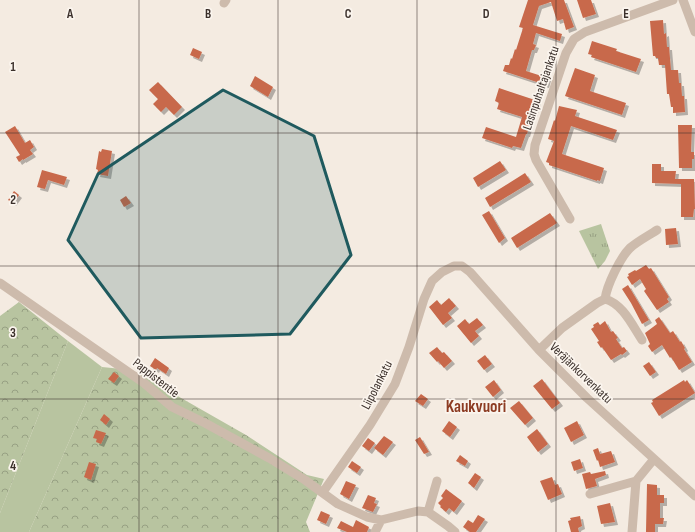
<svg xmlns="http://www.w3.org/2000/svg" width="695" height="532" font-family="'Sofia Sans Condensed',sans-serif">
	<defs>
		<pattern id="forest-crowns" width="20" height="18" patternUnits="userSpaceOnUse"><rect width="20" height="18" fill="#b8c4a0"/><path d="M2 6a3 3 0 1 1 6 0M12 15a3 3 0 1 1 6 0" fill="none" stroke="#97a083"/></pattern>
		<pattern id="park-tufts" width="24" height="20" patternUnits="userSpaceOnUse"><rect width="24" height="20" fill="#b8c4a0"/><path d="M3 7l-1-3M5 7V3M7 7l1-3M15 17l-1-3M17 17v-4M19 17l1-3" fill="none" stroke="#97a083"/></pattern>
		<filter id="shadow"><feDropShadow dx="3" dy="3" stdDeviation="0" flood-color="#0004"/></filter>
	</defs>
	<rect width="100%" height="100%" fill="#f4ebe1"/>
	<path fill="#b8c4a0" d="M68,341L102,367L29,532H0V513Z"/>
	<path fill="url(#forest-crowns)" d="M19,302L68,341L0,513V316Z
		M102,367L132,370L246,435L307,475L324,479L306,522L310,532H29Z"/>
	<path fill="url(#park-tufts)" d="M601,224L610,251L605,261L598,269L579,231Z"/>
	<path fill="#c8694b" filter="url(#shadow)" d="M528,0H564L574,27L566,30L563,19L557,21L551,2L539,6L533,25L562,34L560,41L536,33L533,44L536,45L534,50H532L526,71L548,78L546,85L503,71L505,65H509L511,58L512,59L515,49L516,50L523,28L519,27Z
		M577,0H591L596,14L583,18Z
		M663,20L664,34L666,33L667,47H669L671,70H678L679,83H681L682,96H684L685,112L673,113V107H671L669,94H667L665,65H659L658,58H656L655,56H653L650,21Z
		M592,41L617,49L616,51L641,59L636,72L591,57L592,55L588,54Z
		M193,48L202,52L199,59L190,55Z
		M575,68L595,75L590,91L626,103L622,115L565,96Z
		M255,76L273,87L268,97L250,86Z
		M158,82L182,107L174,115L166,107L161,112L153,104L158,99L149,90Z
		M499,88L538,101L534,114H532L528,127H529L527,134H526L521,148L513,146L512,148L482,138L486,127L516,137L522,117L497,109L499,103L495,101Z
		M559,106L577,110L575,116L617,130L613,140L571,126L562,154L604,168L600,181L597,180V181L549,165V163L546,162L554,141L548,139L554,120L555,121Z
		M678,125H692L691,152H694V159H692V168H679Z
		M15,126L25,143L30,140L34,147L30,150L33,154L23,160V159L19,162L16,157L20,155L5,132Z
		M102,149L112,151L108,176L97,174L98,170L96,169L99,151L101,152Z
		M500,161L506,170L478,187L473,178Z
		M652,164H661V171H676L675,179H694L695,209H694L693,217H681V184L652,183Z
		M42,170L67,177L64,185L48,180L45,189L37,187Z
		M525,173L531,182L490,207L485,198Z
		M14,191L19,195L13,203L8,200Z
		M126,196L131,203L124,207L120,200Z
		M489,211L505,238L499,243L482,215Z
		M550,213L557,223L517,248L511,238Z
		M676,228L678,244L666,245L665,229Z
		M646,265L649,269L651,268L669,297L667,299L669,302L657,310L644,291L646,289L640,279L632,285L627,277L629,276L628,274L635,270L636,271Z
		M628,285L649,320L642,324L631,303L622,289Z
		M449,298L456,306L448,313L452,318L443,325L429,307L437,300L441,305Z
		M659,317L670,333L673,331L680,342L681,341L685,348L684,349L692,362L679,370L671,357L670,358L662,345L652,352L648,346L650,344L645,333L657,324L655,320Z
		M477,318L483,325L475,331L479,336L471,343L457,326L465,319L469,324Z
		M605,321L611,332L613,331L618,338L616,339L622,348L624,347L627,351L622,355L621,354L611,360L602,347L601,348L597,342L599,341L591,329L594,327L593,325L598,322L600,325Z
		M437,347L442,353L444,352L452,361L444,368L438,361L437,362L429,353Z
		M485,355L492,364L484,370L477,361Z
		M155,358L169,368L166,374L157,368L156,370L150,366Z
		M649,362L656,372L650,376L643,366Z
		M114,372L119,376L114,383L108,379Z
		M542,379L560,403L552,409L533,386Z
		M494,380L501,390L493,397L485,387Z
		M684,380L685,382L687,380L695,393L659,416L651,403L653,402L652,400Z
		M421,394L428,399L423,406L415,401Z
		M519,401L533,418L525,425L510,408Z
		M104,414L110,419L106,425L100,420Z
		M449,421L457,427L450,437L442,431Z
		M577,421L584,435L571,442L564,428Z
		M537,429L548,444L538,452L527,437Z
		M96,430L106,433L101,444L96,442L97,439L93,438Z
		M384,436L393,442L383,455L374,448Z
		M420,437L429,452L424,454L415,440Z
		M368,438L375,443L369,451L362,446Z
		M598,448L600,454L611,451L615,462L600,467L598,460L597,461L593,450Z
		M460,455L468,461L465,466L456,461Z
		M580,459L583,468L574,471L571,462Z
		M352,461L361,467L357,473L348,467Z
		M89,462L96,464L91,480L84,477Z
		M605,471L606,475L595,479L597,486L586,489L582,474L590,472L591,474Z
		M475,473L481,477L474,488L468,483Z
		M552,477L555,485L558,484L562,494L548,500L540,481Z
		M346,481L356,485L349,499L340,494Z
		M647,484L657,485V495H664V503H660V518H664L663,524H655V532H646Z
		M446,489L462,501L454,512L449,508L446,512L440,507L441,506L438,503L443,498L441,496Z
		M368,495L376,498L374,503L377,504L373,512L362,508Z
		M610,503L615,522L601,524L597,506Z
		M321,511L330,515L326,524L317,520Z
		M478,515L485,519L476,532H470L463,527L468,520L473,523Z
		M580,516L582,526L578,528L579,532H571L568,521L571,520L570,518Z
		M356,520L369,527L367,532H347L337,528L341,521L353,527Z"/>
	<g fill="none" stroke-linecap="round" stroke-linejoin="round">
		<path stroke="#cdbbac" stroke-width="9" d="M683,0L695,32
			M224,3L226,0
			M570,219L536,160L534,154L535,145L566,53L574,39L585,32L673,0
			M0,283L144,383L172,407L205,423L269,458L305,480L338,504L367,517L381,520L418,511L428,512L448,526L455,532
			M605,299C623,304 632,325 642,340
			M539,350L562,328L597,303L605,299C607,285 620,258 630,248C638,241 648,236 657,230
			M323,492L370,425L395,384L409,347L424,299L432,281L442,272L454,266H462L470,272L539,350L587,398L695,496
			M590,494L636,481
			M428,512L437,481
			M375,532L381,520
			M632,532L636,481L654,459"/>
	</g>
	<path fill="#1f5a5e" fill-opacity="0.2" stroke="#1f5a5e" stroke-width="3" stroke-linejoin="round" d="M223,90L314,136L351,255L290,334L141,338L68,240L98,174Z"/>
	<path fill="none" stroke="#3b302b" stroke-width="1" stroke-opacity="0.55" d="M139,0V532M278,0V532M417,0V532M556,0V532M0,133H695M0,266H695M0,399H695"/>
	<g text-anchor="middle" dominant-baseline="central" stroke-width="3.5" stroke-linejoin="round" paint-order="stroke">
		<g font-size="13" fill="#3b302b" stroke="#fbf5ee">
			<text transform="translate(541 88) rotate(-71)">Lasinpuhaltajankatu</text>
			<text transform="translate(581 373) rotate(44)">Veräjänkorvenkatu</text>
			<text transform="translate(156 378) rotate(38)">Pappistentie</text>
			<text transform="translate(377 385) rotate(-63)">Liipolankatu</text>
		</g>
		<g font-size="17" font-weight="bold" fill="#8c3b22" stroke="#fbf5ee">
			<text x="476" y="407">Kaukvuori</text>
		</g>
	</g>
	<g font-size="13" text-anchor="middle" font-weight="bold" fill="#3b302b" stroke="#fbf5ee" stroke-width="3.5" stroke-linejoin="round" paint-order="stroke">
		<text x="70" y="18">A</text>
		<text x="208" y="18">B</text>
		<text x="348" y="18">C</text>
		<text x="486" y="18">D</text>
		<text x="626" y="18">E</text>
		<text x="13" y="71">1</text>
		<text x="13" y="204">2</text>
		<text x="13" y="337">3</text>
		<text x="13" y="470">4</text>
	</g>
</svg>
